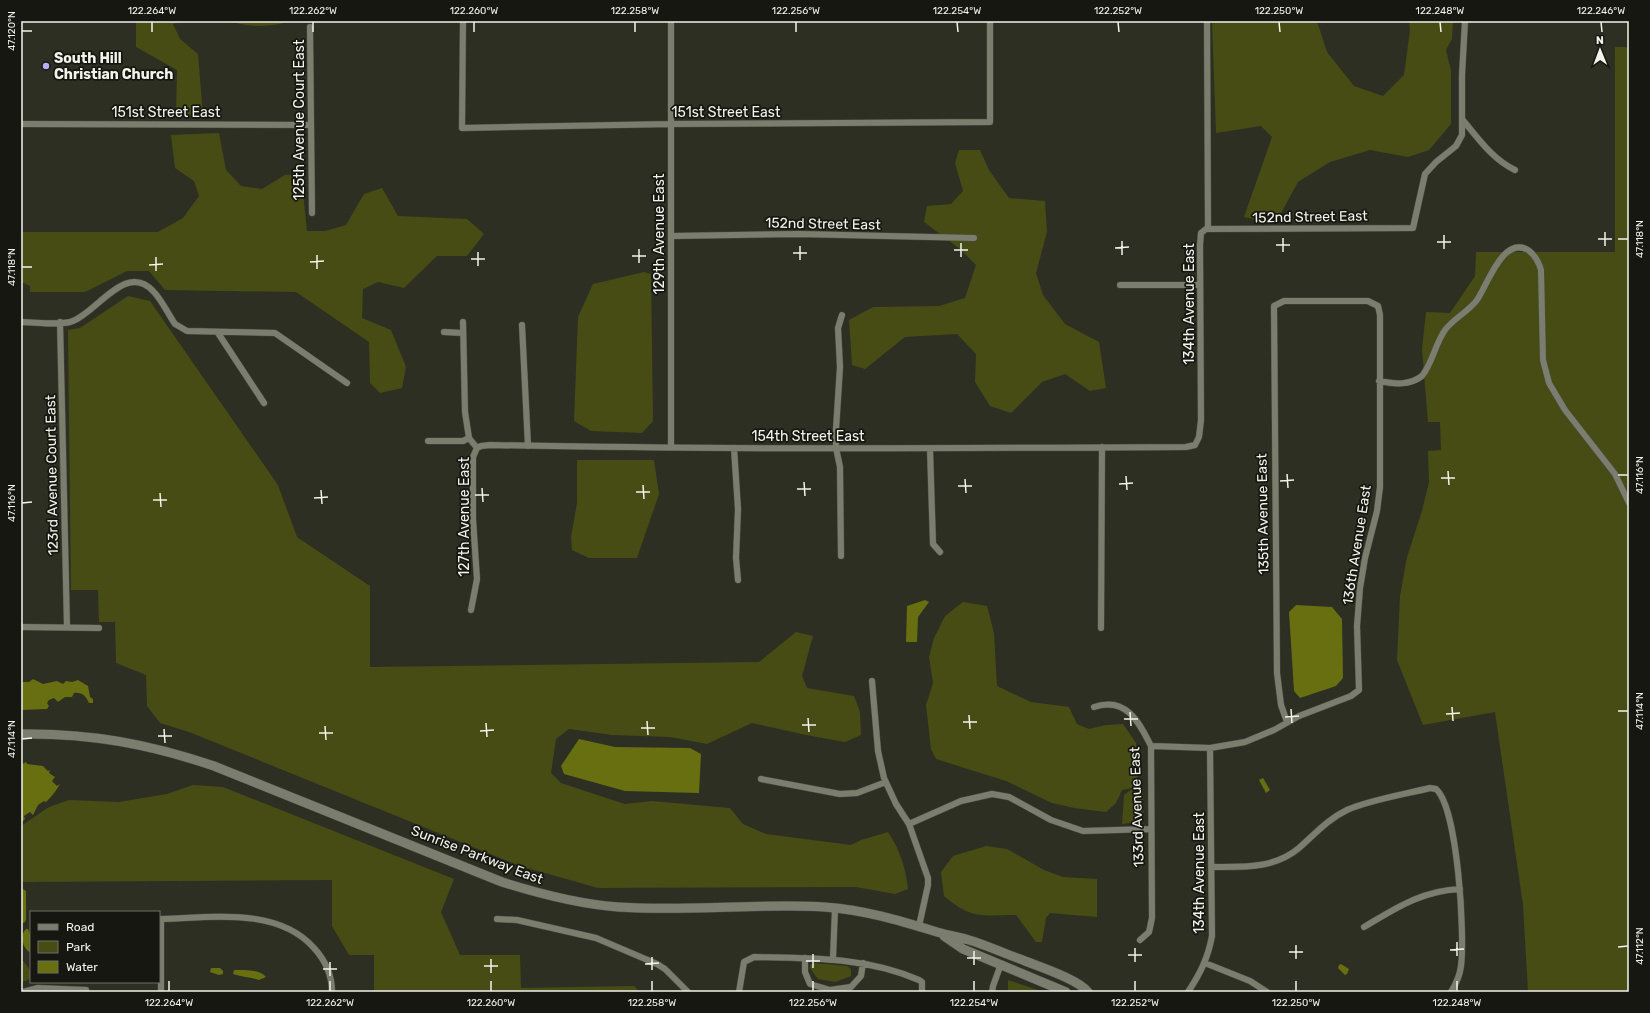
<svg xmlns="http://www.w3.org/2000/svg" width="1650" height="1013" font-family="Rubik,sans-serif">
	<rect width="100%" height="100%" fill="#2d2f23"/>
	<path fill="#474c15" d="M136,21H185L173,24L180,39L198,54L203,115H176L177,70L136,47Z
		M229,21H289C272,28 246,27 229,21Z
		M1212,21H1317L1327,52L1354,86L1383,96L1404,75L1410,30L1409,21H1453L1452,39L1446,50L1451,71V124L1429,150L1408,157L1370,150L1330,162L1298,182L1280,215L1263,221L1244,217L1272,137L1261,126L1216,133Z
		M1615,47H1629V992H1528L1523,905L1495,712L1423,725L1397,660L1400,596L1407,557L1422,511L1429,482L1428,451L1441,450L1440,422H1428L1422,349L1426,312L1450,313L1475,276L1476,252H1615Z
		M219,133L226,170L241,186L262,189L285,175L301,174L307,231H325L346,225L364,194L382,188L398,216L467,219L484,234L467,256H437L404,288L378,282L363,289L362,318L391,330L406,367L402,388L380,393L370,383L369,342L296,292L165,290L149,271H127L85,292H30V286L21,282V232H158L183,218L199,196L194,181L175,168L171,135Z
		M959,150H980L989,170L1009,198L1045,201L1047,232L1036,273L1043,295L1065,324L1099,342L1106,388L1090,391L1065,374L1042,382L1011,413L990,406L975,382L976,354L957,334L905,337L865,369L852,365L849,320L873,307L939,306L965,298L976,265L960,249L924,222L927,206L951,204L963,191L955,163Z
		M644,272L651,274L653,421L642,433L591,431L574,421L578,317L593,284Z
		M128,296L150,301L278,485L297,537L370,586V667L759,662L796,632L813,636L802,676L807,688L854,696L860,712L861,735L845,742L806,735L752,723L707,744L670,737L612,735L569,729L556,739L551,773L561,783L625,804L652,801L730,808L743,824L766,834L851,845L861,840L888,832C900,850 906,868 908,889L895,894L856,887H834L598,888L520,866L189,732L160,723L147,706L146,675L116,663L115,622H99L98,590H71L68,330L80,328Z
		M577,460H654L659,494L637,558H589L572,550L571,537L577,503Z
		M963,602L987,606L994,633L997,686L1031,702L1069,707L1077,724L1089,729L1106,725L1123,724L1136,743L1138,778L1132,788L1122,790L1116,803L1106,812L1074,808L1052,803L1006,781L936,759L931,749L926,705L933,683L929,657L934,638L945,616Z
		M193,785L223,787L454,879L441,912L460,955H520L521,988L634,986L640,992H374V955H349L332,926V880L21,882V826L49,807L69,800L119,802L167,794Z
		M1132,789H1143V814L1137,822L1122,824L1124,795Z
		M986,846L1007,849L1044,870L1063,877L1097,879V917L1050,913L1046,918L1042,942H1036L1016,915C982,915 972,920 944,896L941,872L953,856Z
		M21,958L31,971V979L21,982Z
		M814,963L847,966L851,969V976L835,982L818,979L810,968V965Z
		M1008,980L1044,992H1008Z"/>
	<path fill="#676f11" d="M925,600L929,602L918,617L917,642H906L907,606Z
		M1296,605L1332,607L1342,619L1343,678L1336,686L1300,698L1294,691L1289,612Z
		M33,679L43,684L57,681L63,684L66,681L72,682L78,680L88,686L90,697L93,699V703H89C86,696 82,692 74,693L72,697H65L58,702L54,698L49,700L47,703L49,706L47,709L21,710V682H29Z
		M579,739L615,747L690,748L701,754L699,793L625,791L564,774L561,766Z
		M26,762L27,764L43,766L48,771L50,770L49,773L55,777L52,781L57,786L60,784C56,791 52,796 46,802L44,801L38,805L33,815L30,812L24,816L25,819L21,823V765Z
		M1263,778L1270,790L1266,793L1259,780Z
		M21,888L26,891V920L24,923L21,922Z
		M26,929H28L31,936V953C23,949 19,936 26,929Z
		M1341,964L1349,969L1347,974L1345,975L1338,968L1339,965Z
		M211,968H220L223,971V974L219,975L210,972Z
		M234,970C243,970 260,969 266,977L259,980C251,977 241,977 233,974Z"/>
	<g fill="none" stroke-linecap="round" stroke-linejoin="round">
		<defs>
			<path id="street" d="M463,21L462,128L671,124L990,122V21
				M671,21V446
				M1207,21L1208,228
				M310,27L312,213
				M1462,119C1478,138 1492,159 1515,170
				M21,124L311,125
				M672,236L799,234L974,238
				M1120,285H1200
				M21,322C35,322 61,326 73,321C98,311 126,262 153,291C162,300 168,314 175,324L187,331L275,333L347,383
				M60,322L67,627
				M463,322L465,412L469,438L477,448L481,446L490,445C722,450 954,448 1186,447L1195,445L1199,437L1201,420L1200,245L1201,233L1206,229L1413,228L1425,174L1436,162L1456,146L1462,135V75L1465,21
				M522,325L528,446
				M444,332L463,333
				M218,333L264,403
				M1379,381C1394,384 1409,386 1422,376C1433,362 1435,344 1445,330C1454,318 1468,312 1477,300C1487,286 1503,235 1528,250C1535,255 1539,263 1541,270L1543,360L1549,383L1565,410L1615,474L1629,503
				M428,441H463L469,438
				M734,448L738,509L736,558L738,580
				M930,449L933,544L940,552
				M841,556L840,467L836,448V429L840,367L838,328L842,315
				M471,610L477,579L473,519V457L477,448
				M21,627L99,628
				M1101,628L1102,447
				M872,681L878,751L884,778L896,804L909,824L928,878V885L919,926
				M1094,707C1126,696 1139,722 1151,746L1152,918L1149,932L1140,940
				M1151,746L1210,748L1245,742L1274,730L1299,716L1351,696L1359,690L1357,626L1360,588L1365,558L1377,511L1380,487V315L1378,306L1368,301H1284L1274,306L1277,673L1281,705L1287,722
				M761,779L840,794L857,793L886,782
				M909,824L961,801L992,794L1009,797L1051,820L1083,831L1150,829
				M1212,867C1243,867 1274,869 1299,848C1315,834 1328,819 1347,810C1369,800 1406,794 1430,788L1436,789C1458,808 1465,936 1461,966C1460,975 1456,984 1451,992
				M159,919C209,918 277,906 314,948C325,960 332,975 332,992
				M497,919L517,920L596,938L657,964L665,969L688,992
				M1364,927C1396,908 1421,891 1460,889
				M805,958V972L810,984L830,990L851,987L861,976L863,963
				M833,958L835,908
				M1205,963L1250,981L1267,992
				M23,992L38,988L86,990
				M161,992V919
				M739,992L744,962L754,957C810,958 867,957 919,980L922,982V992
				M992,992L993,986L1001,964
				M1188,992C1200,974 1208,958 1212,936L1210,748"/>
			<path id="secondary" d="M21,734C90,733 149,744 214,766L502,882C540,894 578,904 618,907C686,912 756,903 824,907C865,910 898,920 937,932C947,935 959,937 969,940C986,945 1003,953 1020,959C1037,966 1078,979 1088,992
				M944,936L963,949L1066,992"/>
		</defs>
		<use href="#street" stroke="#4b4c41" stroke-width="7"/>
		<use href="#secondary" stroke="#4b4c41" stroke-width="10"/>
		<use href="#street" stroke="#7b7d6e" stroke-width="6"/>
		<use href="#secondary" stroke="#7b7d6e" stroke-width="9"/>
	</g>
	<path fill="none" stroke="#f2f4eb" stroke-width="1.5" d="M152,22V32M313,22V32M474,22V32M635,22V32M796,22V32M957,22L958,32M1118,22L1119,32M1279,22L1280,32M1440,22L1441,32M1601,22L1602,32M22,31H32M1605,232V246M1444,235V249M1283,238V252M1598,239H1612M1618,239H1628M1122,241V255M1437,242H1451M961,243V257M1276,245H1290M800,246V260M1115,248L1129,247M639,249V263M954,250H968M478,252V266M793,253H807M317,255V269M632,256H646M156,257V271M471,259H485M310,262L324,261M149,265L163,264M22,267H32M1448,471L1449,485M1287,474L1288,488M1618,475H1628M1126,476L1127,490M1441,478H1455M965,479L966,493M1280,481L1294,480M804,482L805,496M1119,484L1133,483M643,485L644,499M958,486H972M482,488L483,502M797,489H811M321,490L322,504M636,492H650M160,493L161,507M475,495H489M314,498L328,497M153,500H167M22,503L32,502M1452,707L1453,721M1291,709L1292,723M1618,711H1628M1130,712L1131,726M1446,714L1460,713M969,715L970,729M1285,717L1299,716M808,718L809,732M1124,719H1138M647,721L648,735M963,722H977M486,723L487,737M802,725H816M325,726L326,740M641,728H655M164,729L165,743M480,731L494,730M319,733H333M158,736H172M22,739L32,738M1457,942V956M1296,945V959M1618,947L1628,946M1135,948V962M1450,950L1464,949M974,951V965M1289,952H1303M813,954V968M1128,955H1142M652,957V970M967,958H981M491,959V973M806,961H820M330,962V976M645,964L659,963M484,966H498M323,969H337M169,981V991M330,981V991M491,981V991M652,981V991M813,981V991M974,981V991M1135,981V991M1296,981V991M1457,981V991"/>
	<circle fill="#bbaaf6" stroke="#161711" stroke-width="1.5" cx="46" cy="66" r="4"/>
	<g text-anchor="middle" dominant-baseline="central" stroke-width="3.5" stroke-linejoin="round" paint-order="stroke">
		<g font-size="14" font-weight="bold" fill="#f2f4eb" stroke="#161711" text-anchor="start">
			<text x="54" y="58">South Hill<tspan x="54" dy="16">Christian Church</tspan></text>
		</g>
		<g font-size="14" fill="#f2f4eb" stroke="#161711">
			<text x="166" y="112">151st Street East</text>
			<text x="726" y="112">151st Street East</text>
			<text transform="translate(299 120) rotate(-90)">125th Avenue Court East</text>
			<text transform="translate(1310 217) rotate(-1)">152nd Street East</text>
			<text transform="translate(823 224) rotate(1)">152nd Street East</text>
			<text transform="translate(659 234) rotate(-90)">129th Avenue East</text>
			<text transform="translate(1189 304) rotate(-90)">134th Avenue East</text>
			<text x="808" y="436">154th Street East</text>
			<text transform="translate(52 475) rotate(-91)">123rd Avenue Court East</text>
			<text transform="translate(1263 514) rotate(-91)">135th Avenue East</text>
			<text transform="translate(464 517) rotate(-90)">127th Avenue East</text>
			<text transform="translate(1357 545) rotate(-81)">136th Avenue East</text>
			<text transform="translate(1137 807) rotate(-92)">133rd Avenue East</text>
			<text transform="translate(477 855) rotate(21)">Sunrise Parkway East</text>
			<text transform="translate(1199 873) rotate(-90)">134th Avenue East</text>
		</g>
	</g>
	<rect width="1650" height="1013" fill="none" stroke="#161711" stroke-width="44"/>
	<rect x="30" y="911" width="130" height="72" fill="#161711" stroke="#6e6f68"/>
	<rect x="38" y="924" width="20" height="6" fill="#7b7d6e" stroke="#6e6f68"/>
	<text x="66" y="931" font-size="12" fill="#f2f4eb">Road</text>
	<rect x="38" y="941" width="20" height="12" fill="#474c15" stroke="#6e6f68"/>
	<text x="66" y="951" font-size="12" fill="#f2f4eb">Park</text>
	<rect x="38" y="961" width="20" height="12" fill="#676f11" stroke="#6e6f68"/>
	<text x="66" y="971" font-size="12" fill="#f2f4eb">Water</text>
	<g transform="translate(1600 50) rotate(359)" stroke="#161711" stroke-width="3" paint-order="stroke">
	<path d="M0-3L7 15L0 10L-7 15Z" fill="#f2f4eb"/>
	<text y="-6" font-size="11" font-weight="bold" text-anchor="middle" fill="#f2f4eb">N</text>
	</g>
	<rect x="22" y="22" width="1606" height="969" fill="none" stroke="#f2f4eb" stroke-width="1.5"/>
	<g font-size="10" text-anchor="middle" fill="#f2f4eb">
		<text x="152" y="14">122.264°W</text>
		<text x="313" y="14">122.262°W</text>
		<text x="474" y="14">122.260°W</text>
		<text x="635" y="14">122.258°W</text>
		<text x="796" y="14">122.256°W</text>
		<text x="957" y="14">122.254°W</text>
		<text x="1118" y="14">122.252°W</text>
		<text x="1279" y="14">122.250°W</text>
		<text x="1440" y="14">122.248°W</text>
		<text x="1601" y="14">122.246°W</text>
		<text transform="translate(11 31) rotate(-90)" y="4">47.120°N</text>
		<text transform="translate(1639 239) rotate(-90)" y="4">47.118°N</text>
		<text transform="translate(11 267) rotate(-90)" y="4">47.118°N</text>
		<text transform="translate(1639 475) rotate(-90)" y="4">47.116°N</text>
		<text transform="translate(11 503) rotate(-90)" y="4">47.116°N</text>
		<text transform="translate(1639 711) rotate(-90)" y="4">47.114°N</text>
		<text transform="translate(11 739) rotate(-90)" y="4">47.114°N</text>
		<text transform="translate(1639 946) rotate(-90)" y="4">47.112°N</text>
		<text x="169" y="1006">122.264°W</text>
		<text x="330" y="1006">122.262°W</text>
		<text x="491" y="1006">122.260°W</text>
		<text x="652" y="1006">122.258°W</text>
		<text x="813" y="1006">122.256°W</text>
		<text x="974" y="1006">122.254°W</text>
		<text x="1135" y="1006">122.252°W</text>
		<text x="1296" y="1006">122.250°W</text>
		<text x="1457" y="1006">122.248°W</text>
	</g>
</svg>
